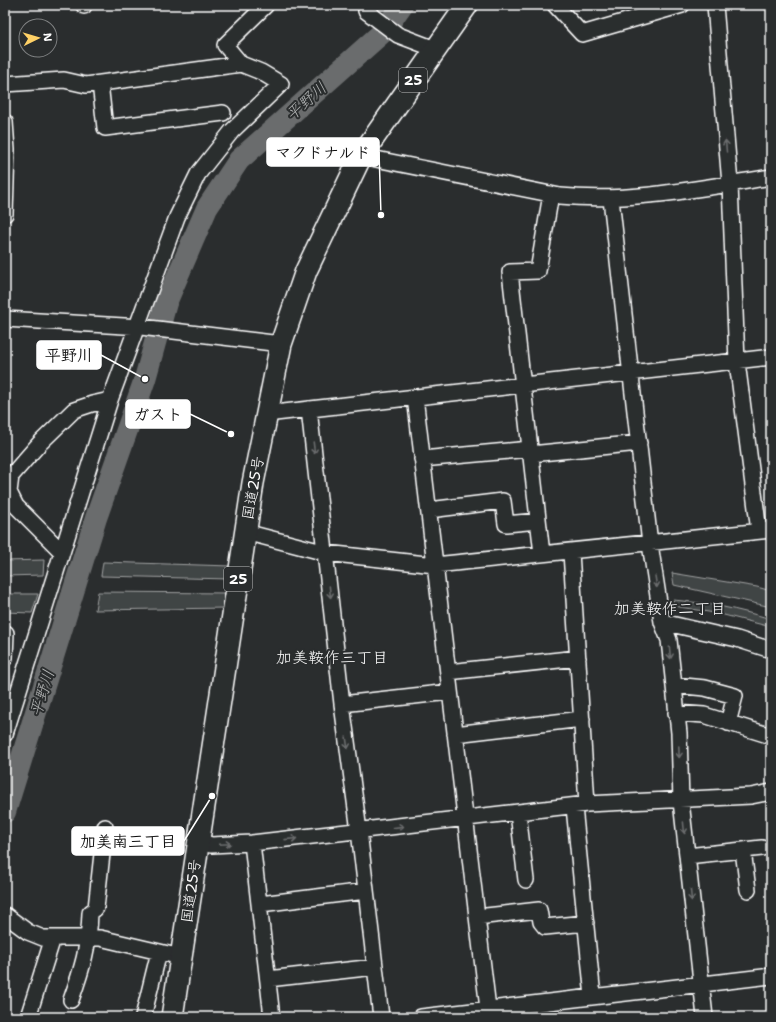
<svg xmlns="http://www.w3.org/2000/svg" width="776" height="1022" font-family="'Shantell Sans','Klee One',sans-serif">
	<rect width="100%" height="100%" fill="#2a2d2e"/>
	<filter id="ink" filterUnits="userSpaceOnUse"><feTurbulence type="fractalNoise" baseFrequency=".025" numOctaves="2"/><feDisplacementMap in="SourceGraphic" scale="8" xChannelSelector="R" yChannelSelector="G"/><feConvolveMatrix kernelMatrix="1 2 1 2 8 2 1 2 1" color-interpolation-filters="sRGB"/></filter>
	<g filter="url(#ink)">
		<path fill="#414445" stroke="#a0a2a2" d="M44,560L43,575L5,576V561Z
			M103,562L231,566L230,579L101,576Z
			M672,573L757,587L771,591V607L674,585Z
			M98,592L227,593L225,608L95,610Z
			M5,594H38L32,613L5,612Z
			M673,600C709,603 737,609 771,619V627L720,614L674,606Z"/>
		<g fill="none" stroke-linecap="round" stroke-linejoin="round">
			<path stroke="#6a6c6d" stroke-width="22" d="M5,812L96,518L145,379L166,303L207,208L239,160L383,32L402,5"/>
			<defs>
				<path id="minor" d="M84,5V6
					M370,5L366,11L398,35L435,49
					M555,5L582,34L682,5
					M715,5L730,184L737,362L759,531
					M100,83L105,128L223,113
					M5,84L64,80L86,85L241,64
					M5,122L7,150L5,214
					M361,156L560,196C630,203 702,188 771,177
					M611,199L650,544L662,622L669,640L679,733L681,801L705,1017
					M5,319L141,327L281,344
					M415,397L489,1017
					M309,409L342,704L359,831L381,1017
					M266,414L771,357
					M531,454L639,443
					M422,459L530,449
					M429,510L503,501L506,524L538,521
					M245,532L326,553L435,565L771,530
					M61,551L16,506L9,492L11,476L39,444L74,410L92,404L110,400
					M571,552L587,804
					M542,554L510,272L538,271L551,194
					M662,622L737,639L771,650
					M5,658L6,633
					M448,672L578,658
					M674,685L705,688L735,696L728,723
					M342,704L450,692
					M676,713L704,715L771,736
					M5,734L110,400L177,217L198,174L232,131L281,84L261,72L241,64L225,45L266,5
					M455,734L582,719
					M574,807L593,997
					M518,813L526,880
					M198,841L211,845L252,843L587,804L751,796L771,792
					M252,843L272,1017
					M743,850L748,890
					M687,856L762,848
					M260,904L366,891
					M5,915L28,932L43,938H100L181,957
					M477,917L539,910L541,922L545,927L586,923
					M268,979L375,967
					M71,1000C82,969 89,947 90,913L96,908L105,827
					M28,1017L53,938
					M143,1017L159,952
					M421,1017L771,976"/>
				<path id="highway" d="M172,1017L253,483L281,344L306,271L361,156L467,5"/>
			</defs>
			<use href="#minor" stroke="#fff" stroke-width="18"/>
			<use href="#highway" stroke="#fff" stroke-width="24"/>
			<use href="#minor" stroke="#2a2d2e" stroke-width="15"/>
			<use href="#highway" stroke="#2a2d2e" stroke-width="21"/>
		</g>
		<defs><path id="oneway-shaft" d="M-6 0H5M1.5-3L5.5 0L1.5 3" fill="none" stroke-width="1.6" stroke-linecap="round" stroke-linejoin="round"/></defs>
		<g stroke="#6a6c6d">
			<use href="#oneway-shaft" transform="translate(726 146) rotate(-95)"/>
			<use href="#oneway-shaft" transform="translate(314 448) rotate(83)"/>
			<use href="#oneway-shaft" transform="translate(656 582) rotate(81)"/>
			<use href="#oneway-shaft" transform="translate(330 592) rotate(84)"/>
			<use href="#oneway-shaft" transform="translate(670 653) rotate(84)"/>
			<use href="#oneway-shaft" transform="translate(347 743) rotate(82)"/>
			<use href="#oneway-shaft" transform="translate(679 752) rotate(88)"/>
			<use href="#oneway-shaft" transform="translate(398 827) rotate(-7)"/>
			<use href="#oneway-shaft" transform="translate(684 828) rotate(84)"/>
			<use href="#oneway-shaft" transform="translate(291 839) rotate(-6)"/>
			<use href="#oneway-shaft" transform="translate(225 844) rotate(-3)"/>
			<use href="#oneway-shaft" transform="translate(691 895) rotate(84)"/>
		</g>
	</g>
	<g text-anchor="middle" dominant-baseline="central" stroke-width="4" stroke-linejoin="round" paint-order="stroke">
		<g fill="#2a2d2e" stroke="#bfc0c0" stroke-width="1">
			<rect x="399" y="68" width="28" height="24" rx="3"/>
			<rect x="224" y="567" width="28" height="24" rx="3"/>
		</g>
		<g font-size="14" font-weight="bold" fill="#fff">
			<text x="413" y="80">25</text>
			<text x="238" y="579">25</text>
		</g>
		<g font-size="15" fill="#fff" stroke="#2a2d2e">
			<text transform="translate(253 488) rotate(-80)">国道25号</text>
			<text transform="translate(191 891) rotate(-82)">国道25号</text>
		</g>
		<g font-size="16" font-style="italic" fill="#b4b6b6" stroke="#2a2d2e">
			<text transform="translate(306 101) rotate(-42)">平野川</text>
			<text transform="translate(42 693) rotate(-73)">平野川</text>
		</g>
		<g font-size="16" fill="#fff" stroke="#2a2d2e">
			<text x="670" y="608">加美鞍作二丁目</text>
			<text x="332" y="657">加美鞍作三丁目</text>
		</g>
	</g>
	<path fill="none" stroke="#fff" stroke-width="1.5" d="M381 215L379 152M145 379L101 355M231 434L190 414M212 796L184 841"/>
	<g fill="#fff" stroke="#2a2d2e" stroke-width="1.5">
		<circle cx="381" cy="215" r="4"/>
		<circle cx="145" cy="379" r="4"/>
		<circle cx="231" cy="434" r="4"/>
		<circle cx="212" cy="796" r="4"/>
	</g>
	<g fill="#fff" stroke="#fff" stroke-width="1.5">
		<rect x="267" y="138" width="112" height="28" rx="4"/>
		<rect x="37" y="341" width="64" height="28" rx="4"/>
		<rect x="126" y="400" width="64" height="28" rx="4"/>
		<rect x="72" y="827" width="112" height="28" rx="4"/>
	</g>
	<g font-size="16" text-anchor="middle" font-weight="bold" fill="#111">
		<text x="323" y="158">マクドナルド</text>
		<text x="69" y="361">平野川</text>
		<text x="158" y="420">ガスト</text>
		<text x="128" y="847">加美南三丁目</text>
	</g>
	<rect width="776" height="1022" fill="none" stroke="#2a2d2e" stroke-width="20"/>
	<rect x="10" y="10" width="756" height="1002" fill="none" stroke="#fff" stroke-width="1.5" filter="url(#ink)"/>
	<g transform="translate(38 38) rotate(85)"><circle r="19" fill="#2a2d2e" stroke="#7f8182"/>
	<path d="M0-3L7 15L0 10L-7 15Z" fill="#ffd166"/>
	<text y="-6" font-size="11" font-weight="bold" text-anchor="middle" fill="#ffffff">N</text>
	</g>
</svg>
